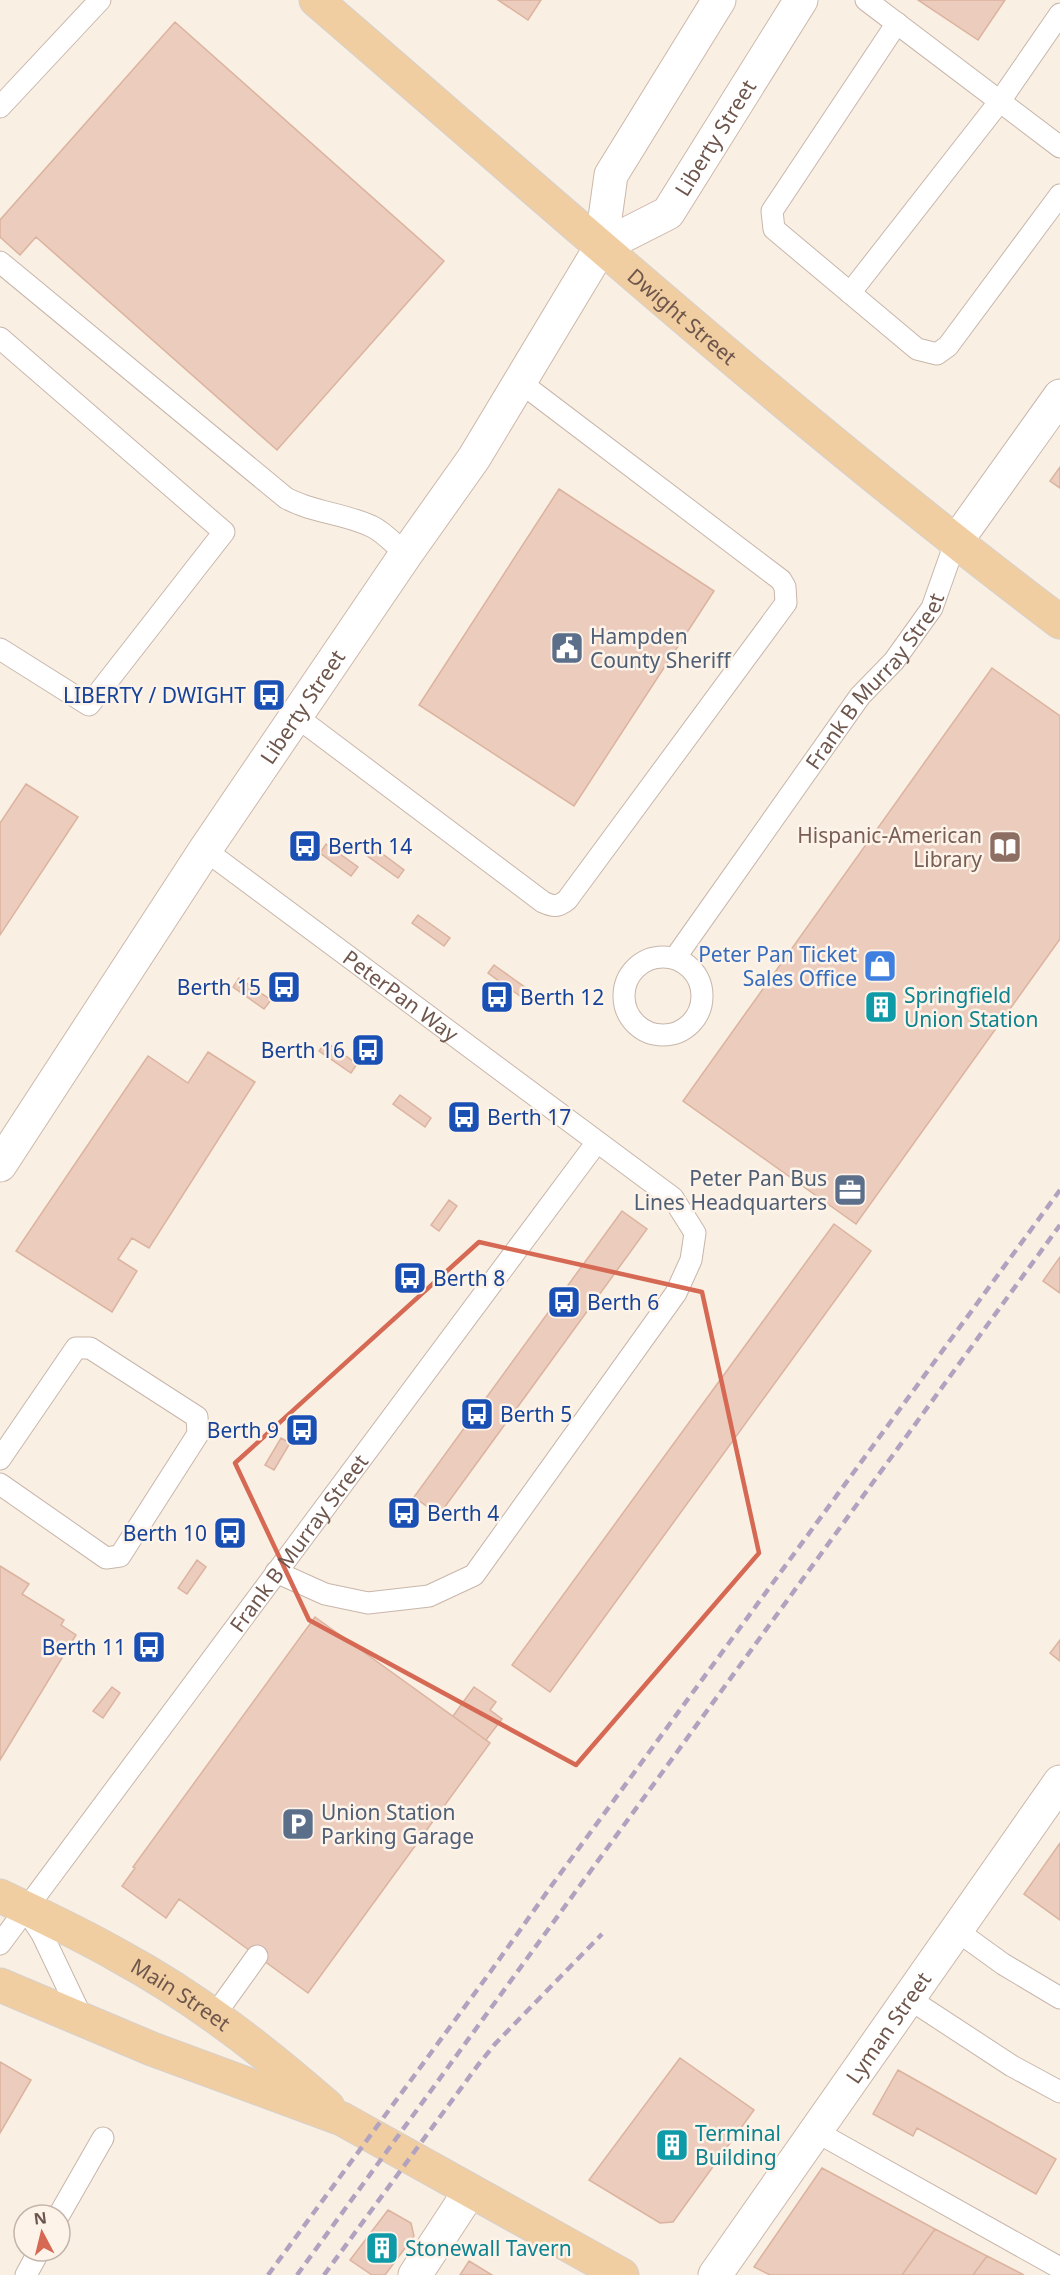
<svg xmlns="http://www.w3.org/2000/svg" width="1060" height="2275" font-family="'Noto Sans',sans-serif">
	<rect width="100%" height="100%" fill="#f9efe2"/>
	<path fill="#ebccbd" stroke="#dcb39f" stroke-width="1.5" d="M498,0H541L528,20Z
		M918,0H1005L978,40Z
		M175,22L444,261L277,450L36,237L20,255L0,237V220Z
		M1060,467V488L1050,481Z
		M559,489L714,591L574,806L419,705Z
		M992,668L1060,716V939L856,1224L683,1101Z
		M26,784L78,817L0,935V823Z
		M326,844L358,867L351,876L320,853Z
		M372,846L404,870L398,878L366,855Z
		M418,915L450,938L444,946L412,923Z
		M494,965L526,988L520,996L488,973Z
		M239,978L271,1000L264,1009L233,987Z
		M326,1042L357,1064L351,1073L319,1051Z
		M208,1052L255,1082L149,1248L132,1238L118,1259L137,1271L112,1312L16,1251L148,1056L188,1083Z
		M400,1095L431,1118L425,1127L393,1104Z
		M449,1200L457,1206L439,1231L431,1225Z
		M622,1211L647,1229L439,1515L414,1497Z
		M834,1224L871,1251L550,1692L512,1665Z
		M1060,1257V1293L1043,1281Z
		M281,1438L290,1443L274,1470L265,1465Z
		M197,1560L206,1567L187,1594L178,1588Z
		M0,1566L29,1584L22,1594L64,1620L61,1625L76,1635L0,1760Z
		M315,1617L490,1743L308,1993L179,1899L166,1918L122,1886L135,1868L133,1867Z
		M1060,1640V1661L1050,1653Z
		M112,1687L120,1693L103,1718L93,1711Z
		M474,1687L496,1702L490,1710L502,1719L486,1740L453,1716Z
		M1060,1843V1920L1024,1894Z
		M680,2058L754,2110L673,2222L660,2223L589,2180Z
		M0,2062L31,2080L0,2133Z
		M898,2070L1056,2159L1036,2194L917,2128L913,2136L873,2114Z
		M822,2168L935,2229L902,2275H770L754,2267Z
		M388,2210L411,2223L414,2236L385,2275H372L350,2260Z
		M935,2229L987,2256L973,2275H902Z
		M987,2256L1024,2275H973Z
		M469,2261L492,2275H460Z"/>
	<g fill="none" stroke-linecap="round" stroke-linejoin="round">
		<defs>
			<g id="lane">
				<path d="M866,0L1060,147"/>
				<path d="M897,23L772,211L774,229L917,349L937,354L948,346L1060,195"/>
				<path d="M0,107L100,0"/>
				<path d="M0,262L286,498C313,513 345,513 373,527C385,533 396,546 406,554"/>
				<path d="M850,293L1000,101L1060,14"/>
				<path d="M0,338L224,532L89,705L0,649"/>
				<path d="M297,717L543,902C554,907 558,907 567,900L786,603L785,587L781,580L520,382"/>
				<path id="s1" d="M205,850L673,1198L695,1233L691,1260L676,1293L474,1575L429,1596L368,1603L325,1594L276,1572"/>
				<circle cx="663" cy="996" r="39"/>
				<path id="s2" d="M675,958L860,696L894,661L932,608L955,543"/>
				<path d="M0,1459L76,1348H90L197,1417L198,1434L120,1556L106,1558L0,1484"/>
				<path d="M27,1911L42,1934L83,2020"/>
				<path d="M956,1930L1003,1964L1060,1998"/>
				<path id="s3" d="M0,1944L597,1142"/>
				<path d="M908,1998L1012,2066L1060,2092"/>
				<path d="M214,2016L257,1956"/>
				<path d="M815,2131L1060,2268"/>
				<path d="M59,2215L103,2138"/>
				<path d="M26,2275L39,2251"/>
			</g>
			<path id="street" d="M955,543L1060,396"/>
			<g id="secondary">
				<path id="s4" d="M601,247L668,213L801,0"/>
				<path id="s5" d="M0,1165L205,850L406,554L474,458L601,247L611,175L719,0"/>
				<path d="M415,2275L470,2191"/>
				<path id="s6" d="M715,2275L1060,1782"/>
			</g>
			<g id="primary">
				<path id="s7" d="M316,0C561,211 802,427 1060,622"/>
				<path id="s8" d="M0,1896C40,1915 81,1934 119,1956C195,1997 263,2050 328,2107"/>
				<path d="M0,1985L152,2049L342,2119L622,2275"/>
			</g>
		</defs>
		<use href="#lane" stroke="#c8b6ab" stroke-width="23"/>
		<use href="#street" stroke="#c8b6ab" stroke-width="35"/>
		<use href="#secondary" stroke="#cdb8ab" stroke-width="35"/>
		<use href="#primary" stroke="#d6d0cd" stroke-width="35"/>
		<use href="#lane" stroke="#fff" stroke-width="21"/>
		<use href="#street" stroke="#fff" stroke-width="33"/>
		<use href="#secondary" stroke="#fff" stroke-width="33"/>
		<use href="#primary" stroke="#f1cea1" stroke-width="33"/>
		<path stroke="#b1a3c0" stroke-width="4.5" stroke-dasharray="9 6" stroke-linecap="butt" d="M268,2275L491,1971L552,1885L1060,1190
			M297,2275L1060,1225
			M324,2275L478,2065L495,2044L602,1934"/>
	</g>
	<path fill="none" stroke="#d66954" stroke-width="4.5" stroke-linejoin="round" d="M479,1242L702,1292L759,1553L576,1765L309,1620L235,1463Z"/>
	<defs>
		<symbol id="civic-square" viewBox="-11 -11 22 22"><rect x="-9" y="-9" width="18" height="18" rx="4" fill="#5c6f8a" stroke="#fdf3e8"/><path d="M-.6-6.5H3V-4.5H.6V-3L4-1V1h2V6H-6V1h2V-1L-.6-3ZM-1.2 2.5V6h2.4V2.5Z" fill="#fff"/></symbol>
		<symbol id="bus-square" viewBox="-11 -11 22 22"><rect x="-9" y="-9" width="18" height="18" rx="4" fill="#1a4fb4" stroke="#fdf3e8"/><path d="M-5-6H5V4H4V6H2V4H-2V6H-4V4H-5ZM-3.5-4V0h7V-4ZM-3.5 1.2v1.5H-2V1.2ZM2 1.2v1.5H3.5V1.2Z" fill="#fff"/></symbol>
		<symbol id="library-square" viewBox="-11 -11 22 22"><rect x="-9" y="-9" width="18" height="18" rx="4" fill="#8d6e63" stroke="#fdf3e8"/><path d="M-6-4Q-3-5.5-.7-3.5V5Q-3 3-6 4ZM6-4Q3-5.5 .7-3.5V5Q3 3 6 4Z" fill="#fff"/></symbol>
		<symbol id="shop-square" viewBox="-11 -11 22 22"><rect x="-9" y="-9" width="18" height="18" rx="4" fill="#3f7fe0" stroke="#fdf3e8"/><path d="M-5-2.5h2.3a2.7 3.5 0 0 1 5.4 0H5L5.5 6h-11ZM-1.5-2.5h3a1.5 2.3 0 0 0-3 0Z" fill="#fff"/></symbol>
		<symbol id="building-square" viewBox="-11 -11 22 22"><rect x="-9" y="-9" width="18" height="18" rx="4" fill="#0f9aa8" stroke="#fdf3e8"/><path d="M-4-6H4V6H1V3H-1V6H-4ZM-2.5-4.3h1.7v1.8h-1.7ZM.8-4.3h1.7v1.8H.8ZM-2.5-1h1.7V.8h-1.7ZM.8-1h1.7V.8H.8Z" fill="#fff"/></symbol>
		<symbol id="office-square" viewBox="-11 -11 22 22"><rect x="-9" y="-9" width="18" height="18" rx="4" fill="#5c6f8a" stroke="#fdf3e8"/><path d="M-6-3h4V-5.5h4V-3h4V5H-6ZM-1-4.5V-3h2v-1.5ZM-6 0V1H6V0Z" fill="#fff"/></symbol>
		<symbol id="parking-square" viewBox="-11 -11 22 22"><rect x="-9" y="-9" width="18" height="18" rx="4" fill="#5c6f8a" stroke="#fdf3e8"/><path d="M-3.5-5.5H1a3.5 3.5 0 0 1 0 7H-1V5.5H-3.5ZM-1-3.4V-.6H.8a1.4 1.4 0 0 0 0-2.8Z" fill="#fff"/></symbol>
	</defs>
	<g fill-rule="evenodd">
		<use href="#civic-square" x="548" y="629" width="38" height="38"/>
		<use href="#bus-square" x="250" y="676" width="38" height="38"/>
		<use href="#bus-square" x="286" y="827" width="38" height="38"/>
		<use href="#library-square" x="986" y="828" width="38" height="38"/>
		<use href="#shop-square" x="861" y="947" width="38" height="38"/>
		<use href="#bus-square" x="265" y="968" width="38" height="38"/>
		<use href="#bus-square" x="478" y="978" width="38" height="38"/>
		<use href="#building-square" x="862" y="988" width="38" height="38"/>
		<use href="#bus-square" x="349" y="1031" width="38" height="38"/>
		<use href="#bus-square" x="445" y="1098" width="38" height="38"/>
		<use href="#office-square" x="831" y="1171" width="38" height="38"/>
		<use href="#bus-square" x="391" y="1259" width="38" height="38"/>
		<use href="#bus-square" x="545" y="1283" width="38" height="38"/>
		<use href="#bus-square" x="458" y="1395" width="38" height="38"/>
		<use href="#bus-square" x="283" y="1411" width="38" height="38"/>
		<use href="#bus-square" x="385" y="1494" width="38" height="38"/>
		<use href="#bus-square" x="211" y="1514" width="38" height="38"/>
		<use href="#bus-square" x="130" y="1628" width="38" height="38"/>
		<use href="#parking-square" x="279" y="1805" width="38" height="38"/>
		<use href="#building-square" x="653" y="2126" width="38" height="38"/>
		<use href="#building-square" x="363" y="2229" width="38" height="38"/>
	</g>
	<g text-anchor="middle" dominant-baseline="central" stroke-width="5" stroke-linejoin="round" paint-order="stroke">
		<g font-size="21" fill="#6e564c" stroke="#fdf3e8">
			<text stroke="none"><textPath href="#s4" startOffset="164">Liberty Street</textPath></text>
			<text stroke="none"><textPath href="#s7" startOffset="484">Dwight Street</textPath></text>
			<text stroke="none"><textPath href="#s2" startOffset="342">Frank B Murray Street</textPath></text>
			<text stroke="none"><textPath href="#s5" startOffset="549">Liberty Street</textPath></text>
			<text stroke="none"><textPath href="#s1" startOffset="244">PeterPan Way</textPath></text>
			<text stroke="none"><textPath href="#s3" startOffset="500">Frank B Murray Street</textPath></text>
			<text stroke="none"><textPath href="#s8" startOffset="206">Main Street</textPath></text>
			<text stroke="none"><textPath href="#s6" startOffset="302">Lyman Street</textPath></text>
		</g>
		<g font-size="21" fill="#4e5e75" stroke="#fdf3e8" text-anchor="start">
			<text x="590" y="636">Hampden<tspan x="590" dy="24">County Sheriff</tspan></text>
			<text x="827" y="1178" text-anchor="end">Peter Pan Bus<tspan x="827" dy="24">Lines Headquarters</tspan></text>
			<text x="321" y="1812">Union Station<tspan x="321" dy="24">Parking Garage</tspan></text>
		</g>
		<g font-size="21" fill="#164399" stroke="#fdf3e8" text-anchor="start">
			<text x="246" y="695" text-anchor="end">LIBERTY / DWIGHT</text>
			<text x="328" y="846">Berth 14</text>
			<text x="261" y="987" text-anchor="end">Berth 15</text>
			<text x="520" y="997">Berth 12</text>
			<text x="345" y="1050" text-anchor="end">Berth 16</text>
			<text x="487" y="1117">Berth 17</text>
			<text x="433" y="1278">Berth 8</text>
			<text x="587" y="1302">Berth 6</text>
			<text x="500" y="1414">Berth 5</text>
			<text x="279" y="1430" text-anchor="end">Berth 9</text>
			<text x="427" y="1513">Berth 4</text>
			<text x="207" y="1533" text-anchor="end">Berth 10</text>
			<text x="126" y="1647" text-anchor="end">Berth 11</text>
		</g>
		<g font-size="21" fill="#785e54" stroke="#fdf3e8" text-anchor="end">
			<text x="982" y="835">Hispanic-American<tspan x="982" dy="24">Library</tspan></text>
		</g>
		<g font-size="21" fill="#366cbe" stroke="#fdf3e8" text-anchor="end">
			<text x="857" y="954">Peter Pan Ticket<tspan x="857" dy="24">Sales Office</tspan></text>
		</g>
		<g font-size="21" fill="#0d838f" stroke="#fdf3e8" text-anchor="start">
			<text x="904" y="995">Springfield<tspan x="904" dy="24">Union Station</tspan></text>
			<text x="695" y="2133">Terminal<tspan x="695" dy="24">Building</tspan></text>
			<text x="405" y="2248">Stonewall Tavern</text>
		</g>
	</g>
	<g transform="translate(42 2233) rotate(353)"><circle r="28" fill="#fdf3e8" stroke="#c4b4aa" stroke-width="1.5"/>
	<path d="M0-4.5L10 22L0 15L-10 22Z" fill="#d66954"/>
	<text y="-9" font-size="16" font-weight="bold" text-anchor="middle" fill="#6e564c">N</text>
	</g>
</svg>
